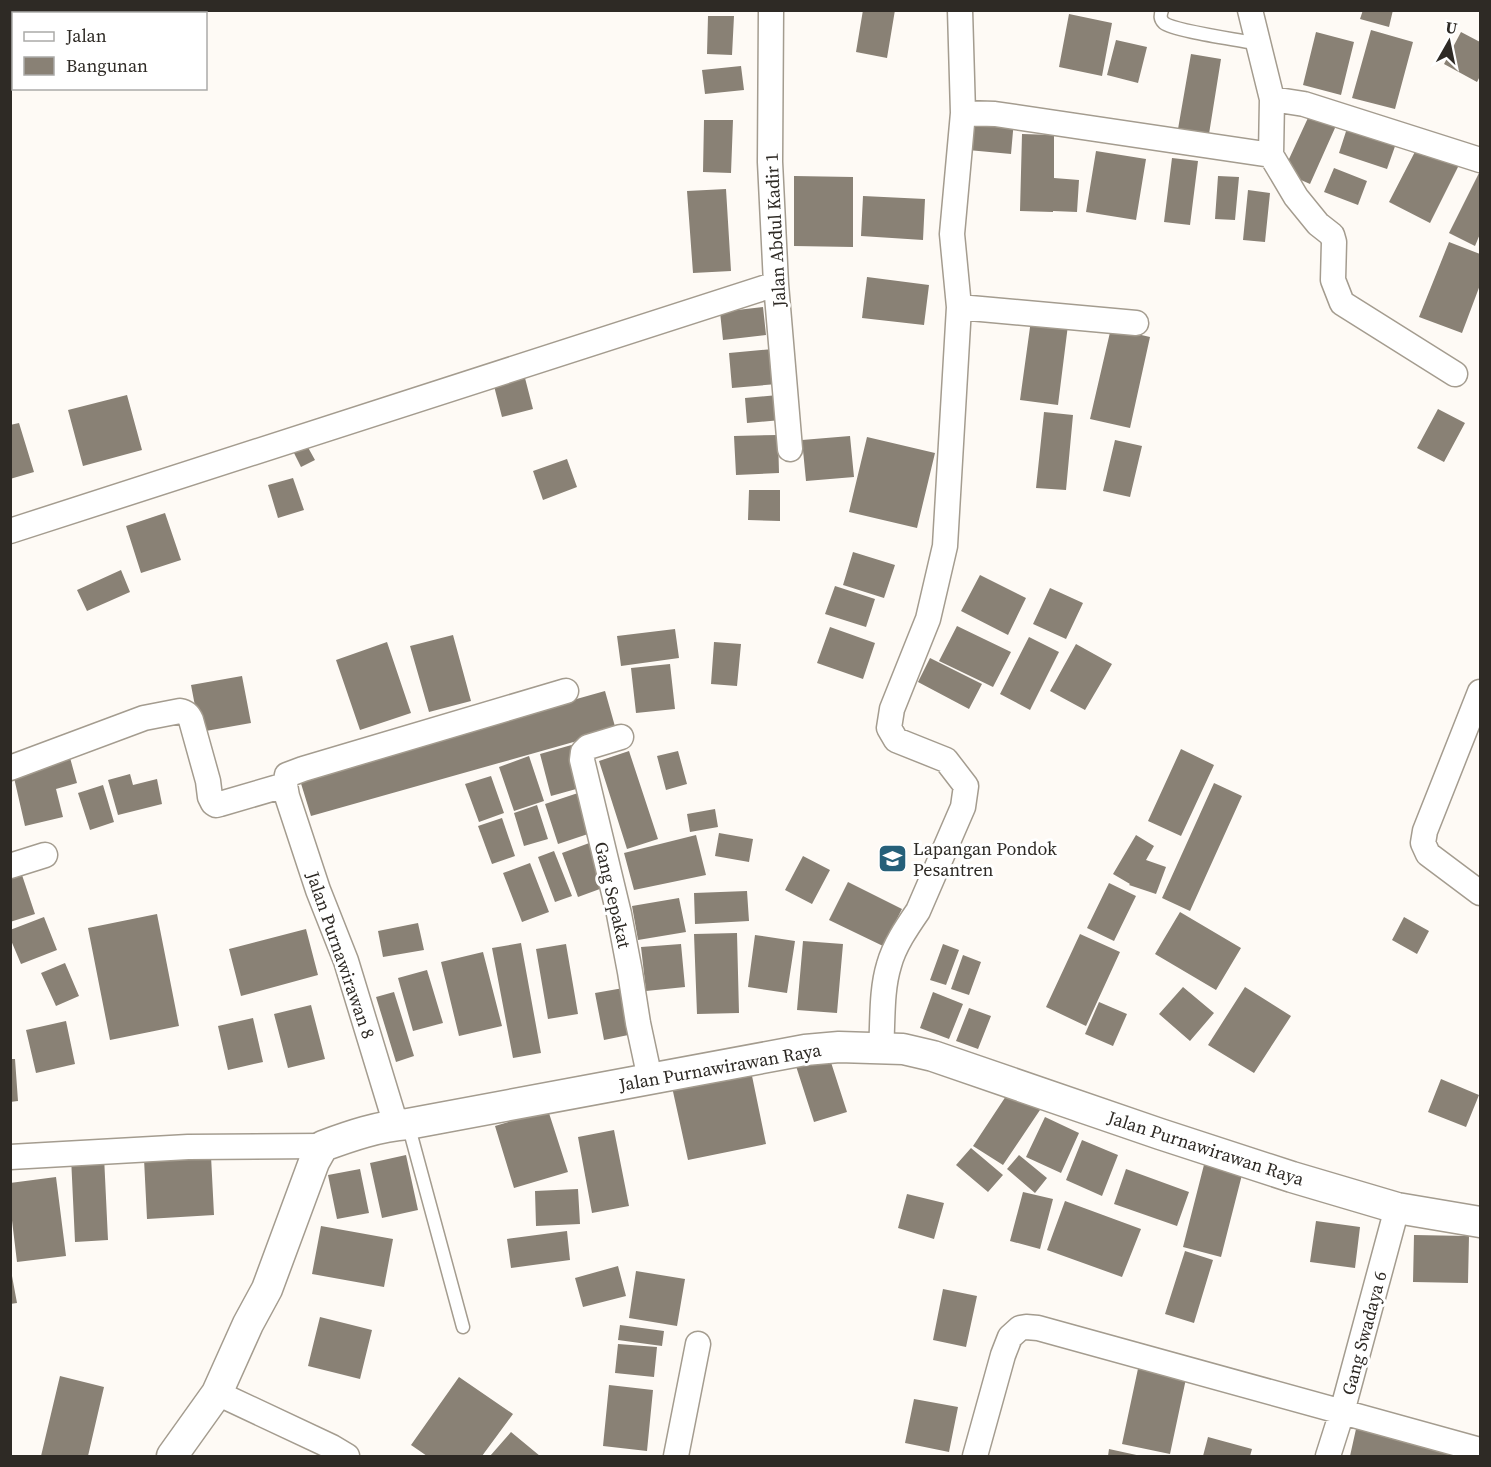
<svg xmlns="http://www.w3.org/2000/svg" width="1491" height="1467" font-family="'Source Serif 4',serif">
	<rect width="100%" height="100%" fill="#fefaf5"/>
	<path fill="#898175" d="M863,10H895L887,58L856,52Z
		M1363,10H1393L1389,27L1360,19Z
		M1069,14L1112,23L1102,76L1059,67Z
		M708,16H734L732,55L707,54Z
		M1371,30L1413,42L1395,109L1352,98Z
		M1316,32L1354,42L1341,95L1303,85Z
		M1461,32L1480,42V76L1477,82L1444,64Z
		M1116,40L1147,47L1138,83L1107,75Z
		M1191,54L1221,59L1209,134L1178,129Z
		M741,66L744,90L705,94L702,70Z
		M1313,107L1339,119L1310,184L1283,172Z
		M971,116L1014,120L1011,154L968,150Z
		M1350,119L1399,135L1387,169L1339,153Z
		M704,120H733L731,173L703,172Z
		M1022,134L1054,135V178L1079,180L1077,212L1053,211V212L1020,211Z
		M1420,142L1460,163L1430,223L1389,202Z
		M1096,151L1146,159L1136,220L1086,212Z
		M1172,158L1198,161L1190,225L1164,222Z
		M1334,168L1367,181L1358,205L1324,192Z
		M1480,171V234L1475,246L1449,233Z
		M794,176L853,177V247L794,246Z
		M1218,176L1239,177L1235,220L1215,219Z
		M726,189L731,271L693,273L687,191Z
		M1248,190L1270,193L1265,242L1243,240Z
		M863,196L925,199L923,240L861,236Z
		M1449,242L1480,254V285L1462,333L1419,317Z
		M867,277L929,285L924,325L862,318Z
		M763,307L766,335L723,340L720,312Z
		M1031,320L1068,325L1058,405L1020,400Z
		M1111,328L1150,337L1130,428L1090,419Z
		M773,349L777,384L732,388L729,353Z
		M525,378L533,409L502,417L494,386Z
		M127,395L142,450L83,466L68,410Z
		M778,395L781,420L747,423L745,398Z
		M1438,409L1465,423L1444,462L1417,448Z
		M1044,412L1073,415L1066,490L1036,488Z
		M19,423L34,472L10,479V425Z
		M778,435L779,473L736,475L734,436Z
		M850,436L854,477L806,481L802,440Z
		M867,437L935,453L917,528L849,512Z
		M1115,440L1142,446L1130,497L1103,491Z
		M305,442L315,460L301,467L292,449Z
		M567,459L577,487L543,500L533,471Z
		M293,478L304,510L278,518L268,485Z
		M749,490H780V521L748,520Z
		M165,513L181,560L141,573L126,526Z
		M853,552L895,565L884,598L843,585Z
		M121,570L130,592L87,611L77,590Z
		M980,575L1026,598L1008,635L961,611Z
		M835,586L875,599L866,627L825,614Z
		M1050,588L1083,603L1066,639L1033,624Z
		M957,626L1011,652L993,687L939,661Z
		M830,627L875,643L863,679L817,663Z
		M675,629L679,658L621,666L617,636Z
		M453,635L471,701L429,712L410,646Z
		M1029,637L1059,652L1030,710L1000,694Z
		M387,642L411,713L360,730L336,660Z
		M714,642L741,644L737,686L711,684Z
		M1076,644L1112,664L1085,710L1050,691Z
		M930,658L982,684L969,709L918,682Z
		M670,664L675,709L636,713L631,668Z
		M242,676L251,723L200,732L191,685Z
		M605,691L616,730L311,816L299,777Z
		M575,744L587,786L551,796L540,754Z
		M1181,749L1214,765L1181,836L1148,821Z
		M629,751L658,839L627,849L599,761Z
		M678,751L687,784L666,790L657,756Z
		M69,754L77,783L56,789L63,817L25,826L12,769Z
		M529,756L544,801L514,811L499,767Z
		M130,774L133,785L157,779L162,804L118,815L108,780Z
		M491,776L504,813L479,822L465,784Z
		M1214,783L1242,796L1190,911L1162,898Z
		M103,785L114,822L90,830L78,793Z
		M578,793L591,833L558,844L545,804Z
		M537,805L548,839L524,846L514,813Z
		M715,809L718,827L690,832L687,814Z
		M502,818L515,856L492,864L478,826Z
		M719,833L753,839L749,862L715,856Z
		M696,835L706,875L634,890L624,853Z
		M1136,835L1154,846L1146,860L1166,867L1156,894L1129,885L1130,884L1113,874Z
		M592,842L608,886L578,897L562,853Z
		M554,851L572,896L555,902L538,857Z
		M803,856L830,870L812,904L785,890Z
		M530,863L549,912L522,922L503,873Z
		M21,872L35,914L10,922V875Z
		M848,882L902,909L883,946L829,920Z
		M1109,883L1136,896L1114,941L1087,928Z
		M747,891L749,921L695,924L694,893Z
		M679,898L686,932L638,940L632,906Z
		M1180,912L1241,948L1216,990L1155,954Z
		M157,914L179,1026L110,1040L88,928Z
		M44,917L57,950L21,964L10,938V930Z
		M1404,917L1429,931L1417,954L1392,940Z
		M418,923L424,950L383,957L378,931Z
		M306,929L318,975L241,996L229,949Z
		M737,933L739,1013L697,1014L694,934Z
		M1080,934L1120,952L1086,1026L1046,1007Z
		M755,935L795,941L787,993L748,987Z
		M803,941L843,944L837,1013L797,1010Z
		M521,943L541,1053L513,1058L492,948Z
		M566,944L578,1014L548,1019L536,949Z
		M681,944L685,987L646,991L641,947Z
		M943,944L959,950L946,985L930,980Z
		M483,952L502,1026L459,1036L441,962Z
		M963,955L981,962L969,995L951,989Z
		M65,963L79,996L56,1006L41,973Z
		M427,970L443,1023L413,1031L398,978Z
		M629,987L638,1033L604,1040L595,993Z
		M1183,987L1214,1013L1190,1041L1159,1014Z
		M1245,987L1291,1016L1254,1073L1208,1045Z
		M394,992L414,1056L396,1062L376,997Z
		M933,992L963,1004L949,1039L920,1028Z
		M1099,1002L1127,1014L1113,1046L1085,1034Z
		M311,1005L325,1059L288,1068L274,1014Z
		M969,1008L991,1016L978,1049L956,1041Z
		M253,1018L263,1062L228,1070L218,1026Z
		M66,1021L75,1064L36,1073L26,1030Z
		M828,1053L847,1112L814,1122L795,1063Z
		M10,1059H15L18,1101L10,1102Z
		M751,1071L766,1144L688,1160L672,1087Z
		M1441,1079L1479,1095L1466,1127L1428,1112Z
		M1010,1090L1040,1110L1003,1165L973,1146Z
		M548,1110L568,1172L514,1188L495,1126Z
		M1045,1117L1079,1133L1061,1173L1026,1157Z
		M614,1130L629,1206L592,1213L578,1137Z
		M1082,1140L1118,1155L1102,1196L1066,1180Z
		M971,1148L1003,1175L988,1192L956,1165Z
		M1207,1153L1245,1163L1221,1257L1183,1247Z
		M406,1155L418,1210L382,1218L370,1163Z
		M1019,1155L1047,1178L1035,1193L1007,1169Z
		M104,1156L108,1240L75,1242L71,1157Z
		M211,1156L214,1215L147,1219L144,1159Z
		M360,1169L369,1213L337,1219L328,1175Z
		M1126,1169L1189,1192L1177,1226L1114,1204Z
		M56,1177L66,1256L17,1262L10,1204V1183Z
		M578,1189L580,1224L536,1226L535,1191Z
		M1023,1192L1053,1199L1040,1249L1010,1241Z
		M907,1194L944,1203L934,1239L898,1228Z
		M1065,1201L1141,1229L1122,1277L1047,1250Z
		M1316,1221L1360,1227L1355,1268L1310,1262Z
		M321,1226L393,1239L384,1287L312,1274Z
		M567,1231L570,1260L511,1268L507,1239Z
		M1414,1235L1469,1236L1468,1283L1413,1282Z
		M1185,1251L1213,1260L1194,1323L1165,1314Z
		M618,1266L626,1296L583,1307L575,1278Z
		M636,1271L685,1279L677,1326L629,1318Z
		M12,1276L17,1303L10,1304V1277Z
		M943,1289L977,1296L966,1347L933,1340Z
		M320,1317L372,1330L360,1379L308,1366Z
		M620,1325L664,1331L662,1346L618,1340Z
		M618,1344L657,1347L654,1377L615,1373Z
		M1139,1364L1187,1374L1170,1454L1122,1444Z
		M60,1376L104,1387L88,1456H41Z
		M459,1377L513,1414L482,1456H427L411,1445Z
		M609,1385L653,1390L647,1451L603,1446Z
		M914,1399L958,1407L949,1452L905,1443Z
		M1356,1429L1393,1436L1471,1456H1350Z
		M511,1432L540,1456H490Z
		M1208,1437L1252,1449L1250,1456H1203Z
		M1109,1449L1141,1456H1108Z"/>
	<g fill="none" stroke-linecap="round" stroke-linejoin="round">
		<defs>
			<path id="service" d="M1162,10C1160,16 1160,19 1164,23C1174,31 1241,40 1258,44
				M408,1124L463,1327"/>
			<path id="minor" d="M771,10L770,162L776,284L790,449
				M960,10L963,113
				M1250,10L1272,99L1271,155L1296,197L1318,224L1332,235L1334,242L1333,280L1342,303L1455,374
				M1272,99L1304,104L1480,160
				M959,307L1136,323
				M10,531L776,284
				M1480,692L1425,831L1423,843L1428,854L1480,893
				M621,737L588,747L583,752L582,760L619,914L630,972L638,1023L650,1079
				M10,768L144,718L180,711C186,712 189,715 191,720L208,781L210,797L213,803L216,805L220,804L285,785
				M10,866L45,855
				M881,1049C883,1021 881,991 889,965C894,946 907,927 918,911L963,807L966,786L946,760L896,740L889,728L892,709L928,619L945,546L959,307L952,234L963,113L995,114L1271,155
				M396,1125L346,961L318,890L287,796L285,785L287,775L303,769L566,691
				M10,1157L188,1147L323,1146
				M217,1393L332,1447L347,1456
				M676,1456L698,1344
				M975,1456L1003,1355L1010,1337L1020,1328L1026,1327L1038,1328L1480,1450
				M1328,1456L1342,1412L1397,1208"/>
			<path id="tertiary" d="M172,1456L217,1393L248,1324L267,1289L314,1162L323,1146C350,1136 379,1126 408,1124L805,1050L839,1047L903,1049L933,1056L1160,1134L1292,1177L1397,1208L1480,1222"/>
		</defs>
		<use href="#service" stroke="#a49c8f" stroke-width="15"/>
		<use href="#minor" stroke="#a49c8f" stroke-width="27"/>
		<use href="#tertiary" stroke="#a49c8f" stroke-width="33"/>
		<use href="#service" stroke="#fff" stroke-width="12"/>
		<use href="#minor" stroke="#fff" stroke-width="24"/>
		<use href="#tertiary" stroke="#fff" stroke-width="30"/>
	</g>
	<defs>
		<symbol id="school-square" viewBox="-11 -11 22 22"><rect x="-9" y="-9" width="18" height="18" rx="4" fill="#266079" stroke="#fff"/><path d="M0-5L7-2L0 1L-7-2ZM-4 1L0 2.5L4 1V4Q0 6-4 4Z" fill="#fff"/></symbol>
	</defs>
	<g fill-rule="evenodd">
		<use href="#school-square" x="876" y="842" width="33" height="33"/>
	</g>
	<g text-anchor="middle" dominant-baseline="central" stroke-width="6" stroke-linejoin="round" paint-order="stroke">
		<g font-size="18" fill="#2e2a25" stroke="#fff">
			<text transform="translate(775 230) rotate(-93)">Jalan Abdul Kadir 1</text>
			<text transform="translate(613 895) rotate(77)">Gang Sepakat</text>
			<text transform="translate(341 955) rotate(71)">Jalan Purnawirawan 8</text>
			<text transform="translate(720 1067) rotate(-10)">Jalan Purnawirawan Raya</text>
			<text transform="translate(1206 1148) rotate(18)">Jalan Purnawirawan Raya</text>
			<text transform="translate(1364 1333) rotate(-75)">Gang Swadaya 6</text>
		</g>
		<g font-size="18" fill="#2e2a25" stroke="#fff" text-anchor="start">
			<text x="913" y="848">Lapangan Pondok<tspan x="913" dy="21">Pesantren</tspan></text>
		</g>
	</g>
	<rect width="1491" height="1467" fill="none" stroke="#2e2a25" stroke-width="24"/>
	<rect x="12" y="12" width="195" height="78" fill="#ffffff" stroke="#abaaa8" stroke-width="1.5"/>
	<rect x="24" y="32" width="30" height="9" fill="#ffffff" stroke="#abaaa8" stroke-width="1.5"/>
	<text x="66" y="42" font-size="18" fill="#2e2a25">Jalan</text>
	<rect x="24" y="57" width="30" height="18" fill="#898175" stroke="#abaaa8" stroke-width="1.5"/>
	<text x="66" y="72" font-size="18" fill="#2e2a25">Bangunan</text>
	<g transform="translate(1449 42) rotate(9)" stroke="#ffffff" stroke-width="4.5" paint-order="stroke">
	<path d="M0-4.5L10 22L0 15L-10 22Z" fill="#2e2a25"/>
	<text y="-9" font-size="16" font-weight="bold" text-anchor="middle" fill="#2e2a25">U</text>
	</g>
</svg>
